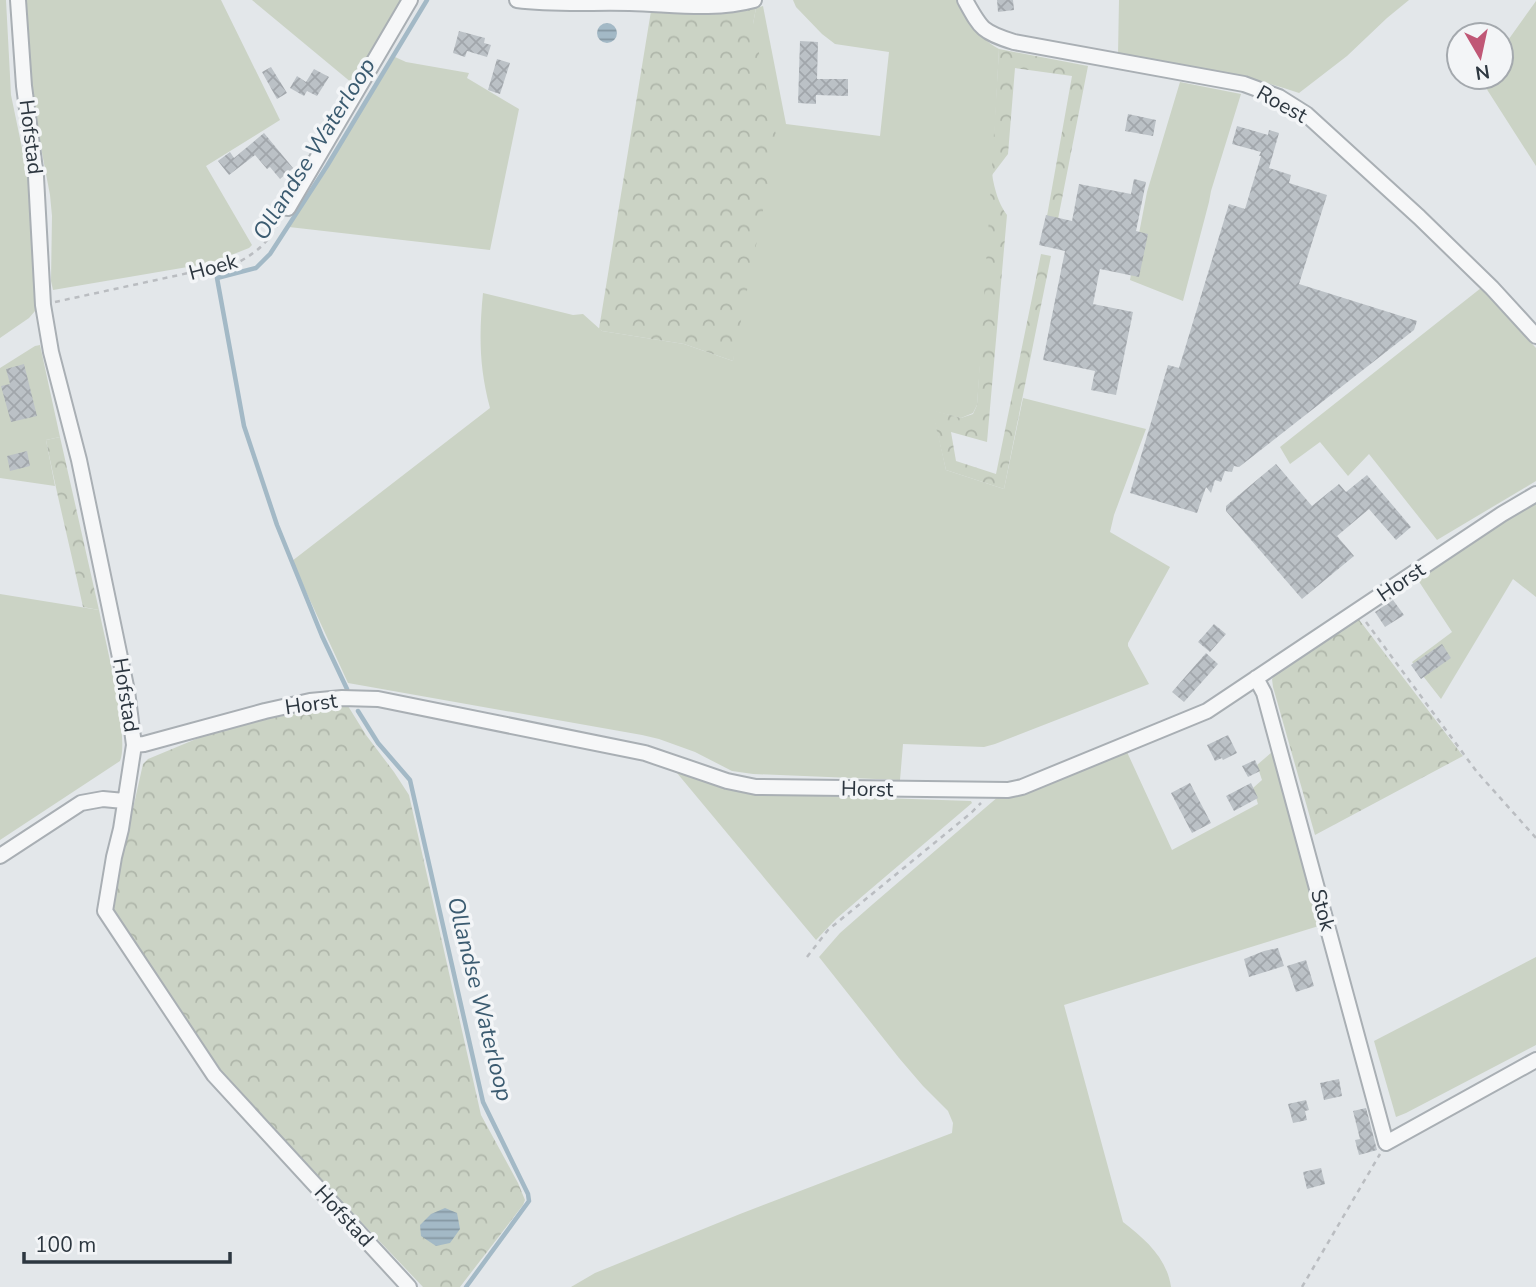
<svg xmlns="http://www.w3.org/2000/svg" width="1536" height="1287" font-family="'Nunito Sans',sans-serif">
	<defs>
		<pattern id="forest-crowns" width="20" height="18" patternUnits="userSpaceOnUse" patternTransform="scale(1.75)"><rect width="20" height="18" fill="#cbd3c5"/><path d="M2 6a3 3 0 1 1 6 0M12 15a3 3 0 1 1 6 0" fill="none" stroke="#afb6aa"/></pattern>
		<pattern id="water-rules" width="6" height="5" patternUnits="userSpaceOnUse" patternTransform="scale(1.75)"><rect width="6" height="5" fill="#a3b9c6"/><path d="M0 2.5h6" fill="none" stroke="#8597a2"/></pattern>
		<pattern id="building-cross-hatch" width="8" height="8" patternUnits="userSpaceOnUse" patternTransform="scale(1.75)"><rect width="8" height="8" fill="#bbc1c6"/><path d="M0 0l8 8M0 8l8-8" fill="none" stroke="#a1a6ab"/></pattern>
	</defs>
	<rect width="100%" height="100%" fill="#e3e7ea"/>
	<path fill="#cbd3c5" d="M0,0H6L11,95L28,177L34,223L35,311L29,318L0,338Z
		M24,0H221L280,120L206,166L252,245L249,248L211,263L53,290L51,281L52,216L50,195L31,95Z
		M252,0H402L352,83Z
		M793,0H959C971,20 978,38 999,49L988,259L977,405L973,413L961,418L933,411L946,470L1004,489L1023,398L1146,429L1114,515L1110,532L1170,567L1128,643V646L1149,684L995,744L984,747L903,744L900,780L753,774L732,771L695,752L659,739L642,735L348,683L292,561L490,408C479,367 479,334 483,293L573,315L583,314L602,331L684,344L733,361L753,24L756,8L763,6L786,124L880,136L889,52L835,44L822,34L796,7Z
		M1119,0H1409L1387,18L1347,56L1299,93C1241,73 1179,65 1118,54Z
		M1536,1V166L1479,77H1501V50Z
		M395,57L406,62L469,73L467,78L519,109L490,250L289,227Z
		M1180,82L1241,94L1211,191L1209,202L1183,301L1130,280L1147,192Z
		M1481,288L1536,348V481L1437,540L1369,454L1348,476L1320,442L1290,464L1280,447Z
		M40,345L60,437L46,440L55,486L0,478V368L35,346Z
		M1536,499V597L1513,579L1441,699L1412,662L1452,632L1416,577Z
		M0,594L99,610C105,640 130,737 120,761L0,840Z
		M1127,752L1172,850L1258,804L1253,788L1262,780L1257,765L1272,752L1322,925L1064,1005L1123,1222C1145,1239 1167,1258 1171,1287H571L595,1273L740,1214L952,1133L953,1123L948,1111L923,1086L899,1058L819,957L840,933L873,904L999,796L1023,792Z
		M672,767L764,794L971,801L972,803L865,894L836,919L816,940Z
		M1536,957V1045L1406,1113L1396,1117L1374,1041Z"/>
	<path fill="url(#forest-crowns)" d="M756,8L753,24L777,140L733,361L684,344L602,331L599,329L651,11L704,12Z
		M999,49L1088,66L1058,219L1047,216L1072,76L1015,68L1008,154L992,175C995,190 998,203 1007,215L987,442L951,432L956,461L996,474L1041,254L1051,256L1004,489L946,470L932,410L961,418L973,414L977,405L988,233Z
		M60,437L99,610L83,607C71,551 57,496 46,440Z
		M1357,617L1463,756L1315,835L1273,687L1272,679L1278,671Z
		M348,706L366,735L394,772L409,795L481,1115L518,1183L525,1200L523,1205L460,1287H423L219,1072L124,928L111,906L143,764L148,759L208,734L251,721Z"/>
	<path fill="url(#water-rules)" d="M597 33a10 10 0 1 1 20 0a10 10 0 1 1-20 0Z
		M445,1208L457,1213L460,1229L450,1243L436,1246L421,1236L420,1225L431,1214Z"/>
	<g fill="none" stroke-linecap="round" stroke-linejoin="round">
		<path stroke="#a3b9c6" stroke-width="4.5" d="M347,689L322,636L277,525L244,426L217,278L256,268L270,254L327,166L427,0
			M358,711L378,743L410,780L483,1102L528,1194L529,1201L466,1287"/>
	</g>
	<path fill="url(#building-cross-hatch)" d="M997,0H1013L1014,10L998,12Z
		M459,31L485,38L484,43L491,45L487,57L467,51L465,57L453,53Z
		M800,41L818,42L817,79H848V96L816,95V104L798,103Z
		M497,59L510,63L500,94L488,90Z
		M271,67L287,93L277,99L262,72Z
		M314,69L329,77L317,96L307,91L304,96L290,88L297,76L306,82Z
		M1128,114L1156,120L1153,136L1125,131Z
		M1237,126L1268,135L1269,130L1279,133L1269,168L1291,175L1289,183L1327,195L1299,284L1417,321L1414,330L1239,467L1234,466L1232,472L1225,471L1221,482L1215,480L1211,493L1206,487L1197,513L1130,493L1168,365L1179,368L1229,204L1245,209L1261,156H1259L1261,152L1232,144Z
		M264,133L293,168L280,179L270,167L267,169L255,155L229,175L218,161L230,152L234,158Z
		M1134,179L1146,182L1136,231L1148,234L1139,277L1100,269L1093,304L1133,312L1116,395L1091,390L1095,371L1043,360L1065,251L1039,245L1046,215L1072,221L1079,184L1131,194Z
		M24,364L37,416L11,422L1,386L10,384L6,369Z
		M27,451L30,466L10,471L7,456Z
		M1276,464L1312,506L1339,484L1346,492L1367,475L1411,527L1396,540L1369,509L1337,536L1354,556L1302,599L1226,511V506Z
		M1393,600L1404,615L1385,627L1375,612Z
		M1214,624L1226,634L1210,652L1198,642Z
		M1442,644L1451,658L1421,679L1411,665Z
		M1206,653L1218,664L1184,702L1172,692Z
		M1228,735L1237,753L1223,760L1222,758L1215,761L1207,745Z
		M1255,760L1260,771L1248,777L1242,766Z
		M1190,783L1211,823L1192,833L1171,793Z
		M1251,783L1258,798L1234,811L1226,796Z
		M1278,948L1284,966L1249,977L1244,959L1264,951Z
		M1306,960L1314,986L1296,992L1287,966Z
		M1339,1079L1342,1096L1324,1100L1320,1083Z
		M1306,1100L1309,1110L1305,1111L1307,1120L1293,1123L1288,1104Z
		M1366,1108L1377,1150L1359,1155L1355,1140L1360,1139L1353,1111Z
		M1321,1168L1325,1184L1307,1189L1303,1172Z"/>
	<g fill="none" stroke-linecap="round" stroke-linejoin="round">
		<defs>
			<path id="minor" d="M18,0L24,86L36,177L43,305L51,352L79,460L127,691L134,745L121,829L114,857L105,911L214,1075L409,1287
				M517,0C554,5 592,2 630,3C672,4 713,11 754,0
				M965,0C981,29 982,32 1014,42L1244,84L1279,97L1306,114L1419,217L1492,288L1536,336
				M288,208L410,0
				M1256,678L1264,693L1386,1143L1536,1060
				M134,745L144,744L265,711L310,701L342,698L378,699L645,753L727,781L756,787L1008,790L1022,787L1207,711L1502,514L1536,494
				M0,856L81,803L103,799L124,801"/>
		</defs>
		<use href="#minor" stroke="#a9afb4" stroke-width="18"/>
		<path stroke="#babdc1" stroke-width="2.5" stroke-dasharray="5 5" stroke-linecap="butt" d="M55,302L239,262C262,249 268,241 281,219
			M1366,622L1477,772L1536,838
			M807,957L828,930L971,813L981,803
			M1302,1287L1380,1154"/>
		<use href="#minor" stroke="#f6f7f8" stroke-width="14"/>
	</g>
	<g text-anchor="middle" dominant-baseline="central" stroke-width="7" stroke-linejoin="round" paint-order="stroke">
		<g font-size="21" fill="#2d3740" stroke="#f3f5f7">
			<text transform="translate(1282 104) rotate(29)">Roest</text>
			<text transform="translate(31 137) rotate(83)">Hofstad</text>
			<text transform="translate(213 267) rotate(-15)">Hoek</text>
			<text transform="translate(1401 582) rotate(-34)">Horst</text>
			<text transform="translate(126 695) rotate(81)">Hofstad</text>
			<text transform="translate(311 704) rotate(-8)">Horst</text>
			<text transform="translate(867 789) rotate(1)">Horst</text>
			<text transform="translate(1323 910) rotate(75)">Stok</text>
			<text transform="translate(344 1216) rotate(47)">Hofstad</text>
		</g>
		<g font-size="23" font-style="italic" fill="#3b5b70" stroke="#f3f5f7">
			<text transform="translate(314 149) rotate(-58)">Ollandse Waterloop</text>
			<text transform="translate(480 999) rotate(76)">Ollandse Waterloop</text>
		</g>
	</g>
	<g transform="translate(1480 56) rotate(171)"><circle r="33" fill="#f3f5f7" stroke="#a4a9ae" stroke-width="2"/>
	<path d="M0-5L12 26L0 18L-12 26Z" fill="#c05776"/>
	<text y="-10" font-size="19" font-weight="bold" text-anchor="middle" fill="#2d3740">N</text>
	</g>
	<path d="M24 1252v10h206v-10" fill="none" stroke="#2d3740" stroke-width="3.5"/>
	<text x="35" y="1252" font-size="21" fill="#2d3740" stroke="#f3f5f7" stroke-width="5" paint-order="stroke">100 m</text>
</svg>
